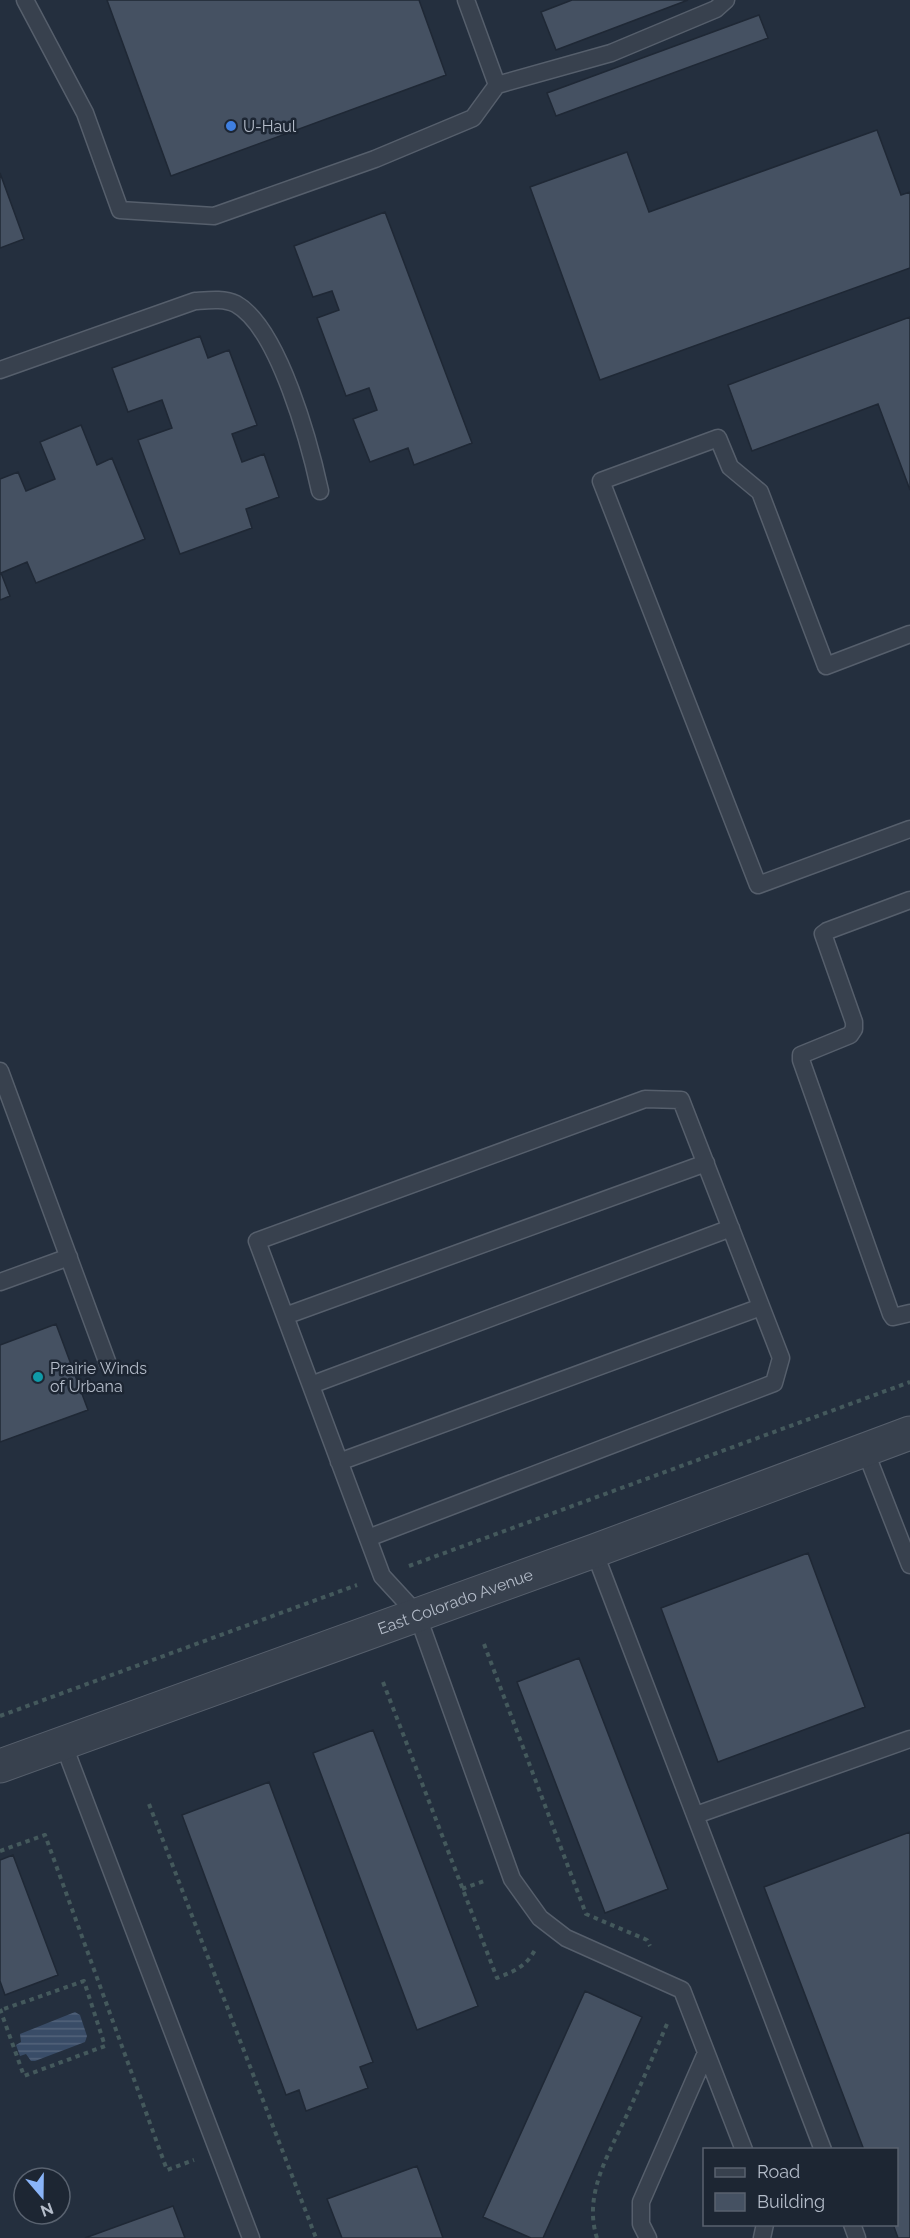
<svg xmlns="http://www.w3.org/2000/svg" width="910" height="2238" font-family="Raleway,sans-serif">
	<defs>
		<pattern id="water-rules" width="6" height="5" patternUnits="userSpaceOnUse" patternTransform="scale(1.5)"><rect width="6" height="5" fill="#394c67"/><path d="M0 2.5h6" fill="none" stroke="#53647b"/></pattern>
	</defs>
	<rect width="100%" height="100%" fill="#242f3e"/>
	<path fill="url(#water-rules)" d="M75,2012L80,2015L87,2036L85,2042L35,2061H31L26,2054L20,2056L16,2045L21,2042L20,2034Z"/>
	<path fill="#455162" stroke="#1f2835" stroke-width="1.5" d="M107,0H419L446,75L171,176Z
		M572,0H688L556,50L541,12Z
		M759,15L768,38L556,116L547,93Z
		M877,130L901,195L910,192V268L600,380L530,187L627,152L649,212Z
		M0,173L24,239L0,248Z
		M385,212L472,443L414,465L408,448L370,462L353,419L377,410L369,388L346,396L317,318L339,310L332,291L313,297L294,246Z
		M910,317V490L878,404L752,451L728,385Z
		M200,336L208,358L229,350L257,425L232,434L242,462L264,454L279,497L246,509L252,528L180,554L138,440L172,428L162,400L128,412L112,368Z
		M81,425L97,465L112,458L145,539L36,583L27,562L1,573L10,596L0,600V479L18,472L26,491L55,479L40,442Z
		M56,1324L88,1410L0,1442V1345Z
		M808,1553L865,1707L718,1762L661,1608Z
		M579,1658L668,1889L605,1913L517,1682Z
		M373,1730L478,2006L417,2030L313,1753Z
		M269,1782L373,2062L360,2067L368,2088L306,2111L299,2090L286,2095L182,1815Z
		M910,1832V2238H898L893,2224H896V2150H864L764,1887Z
		M13,1855L58,1975L5,1995L0,1981V1860Z
		M585,1991L642,2017L543,2238H531L483,2217Z
		M417,2166L443,2238H342L327,2199Z
		M173,2206L185,2238H85Z"/>
	<g fill="none" stroke-linecap="round" stroke-linejoin="round">
		<defs>
			<path id="lane" d="M25,0L85,113L120,210L214,216L375,159L473,118L497,85L611,53L716,9L726,0
				M466,0L497,85
				M0,370L195,301C209,300 224,298 236,304C279,328 310,445 320,491
				M910,634L826,666L760,492L730,467L718,438L601,481L758,885L910,829
				M910,900L827,931L823,934L854,1022V1029L850,1035L801,1055V1060L891,1314L893,1317L910,1313
				M0,1071L108,1364
				M0,1282L69,1257
				M285,1316L706,1163
				M311,1385L731,1228
				M865,1450L910,1565
				M339,1462L761,1307
				M368,1538L774,1383L781,1358L681,1100L645,1099L257,1241L382,1576L417,1614L512,1879L540,1918L566,1938L682,1990L744,2150
				M594,1551L823,2150
				M63,1743L251,2238
				M696,1815L910,1739
				M852,2224L857,2238
				M648,2238L641,2224V2202L706,2053
				M762,2238L765,2224"/>
			<g id="street">
				<path id="s1" d="M0,1766L594,1551L910,1433"/>
			</g>
		</defs>
		<use href="#lane" stroke="#565f6c" stroke-width="19"/>
		<use href="#street" stroke="#565f6c" stroke-width="35"/>
		<path stroke="#44595c" stroke-width="4" stroke-dasharray="4.5 4.5" stroke-linecap="butt" d="M409,1566L910,1382
			M484,1644L586,1914L647,1940L650,1946
			M383,1682L497,1978C515,1971 527,1966 536,1948
			M0,1716L357,1585
			M149,1804L316,2238
			M0,1851L45,1835L167,2170L194,2160
			M462,1889L484,1881
			M0,2009L24,2076L105,2046L84,1981L1,2010
			M597,2238C582,2192 612,2149 630,2108C643,2080 655,2052 667,2024"/>
		<use href="#lane" stroke="#38414e" stroke-width="16"/>
		<use href="#street" stroke="#38414e" stroke-width="33"/>
	</g>
	<circle fill="#3f7fe0" stroke="#1d2633" stroke-width="2" cx="231" cy="126" r="6"/>
	<circle fill="#0f9aa8" stroke="#1d2633" stroke-width="2" cx="38" cy="1377" r="6"/>
	<g text-anchor="middle" dominant-baseline="central" stroke-width="5" stroke-linejoin="round" paint-order="stroke">
		<g font-size="16" fill="#b4bcc9" stroke="#1d2633" text-anchor="start">
			<text x="243" y="126">U-Haul</text>
			<text x="50" y="1368">Prairie Winds<tspan x="50" dy="18">of Urbana</tspan></text>
		</g>
		<g font-size="16" fill="#b4bcc9" stroke="#1d2633">
			<text stroke="none"><textPath href="#s1" startOffset="484">East Colorado Avenue</textPath></text>
		</g>
	</g>
	<rect x="703" y="2148" width="195" height="78" fill="#1d2633" stroke="#59626f" stroke-width="1.5"/>
	<rect x="715" y="2168" width="30" height="9" fill="#38414e" stroke="#59626f" stroke-width="1.5"/>
	<text x="757" y="2178" font-size="18" fill="#b4bcc9">Road</text>
	<rect x="715" y="2193" width="30" height="18" fill="#455162" stroke="#59626f" stroke-width="1.5"/>
	<text x="757" y="2208" font-size="18" fill="#b4bcc9">Building</text>
	<g transform="translate(42 2196) rotate(160)"><circle r="28" fill="#1d2633" stroke="#59626f" stroke-width="1.5"/>
	<path d="M0-4.5L10 22L0 15L-10 22Z" fill="#8ab4f8"/>
	<text y="-9" font-size="16" font-weight="bold" text-anchor="middle" fill="#b4bcc9">N</text>
	</g>
</svg>
